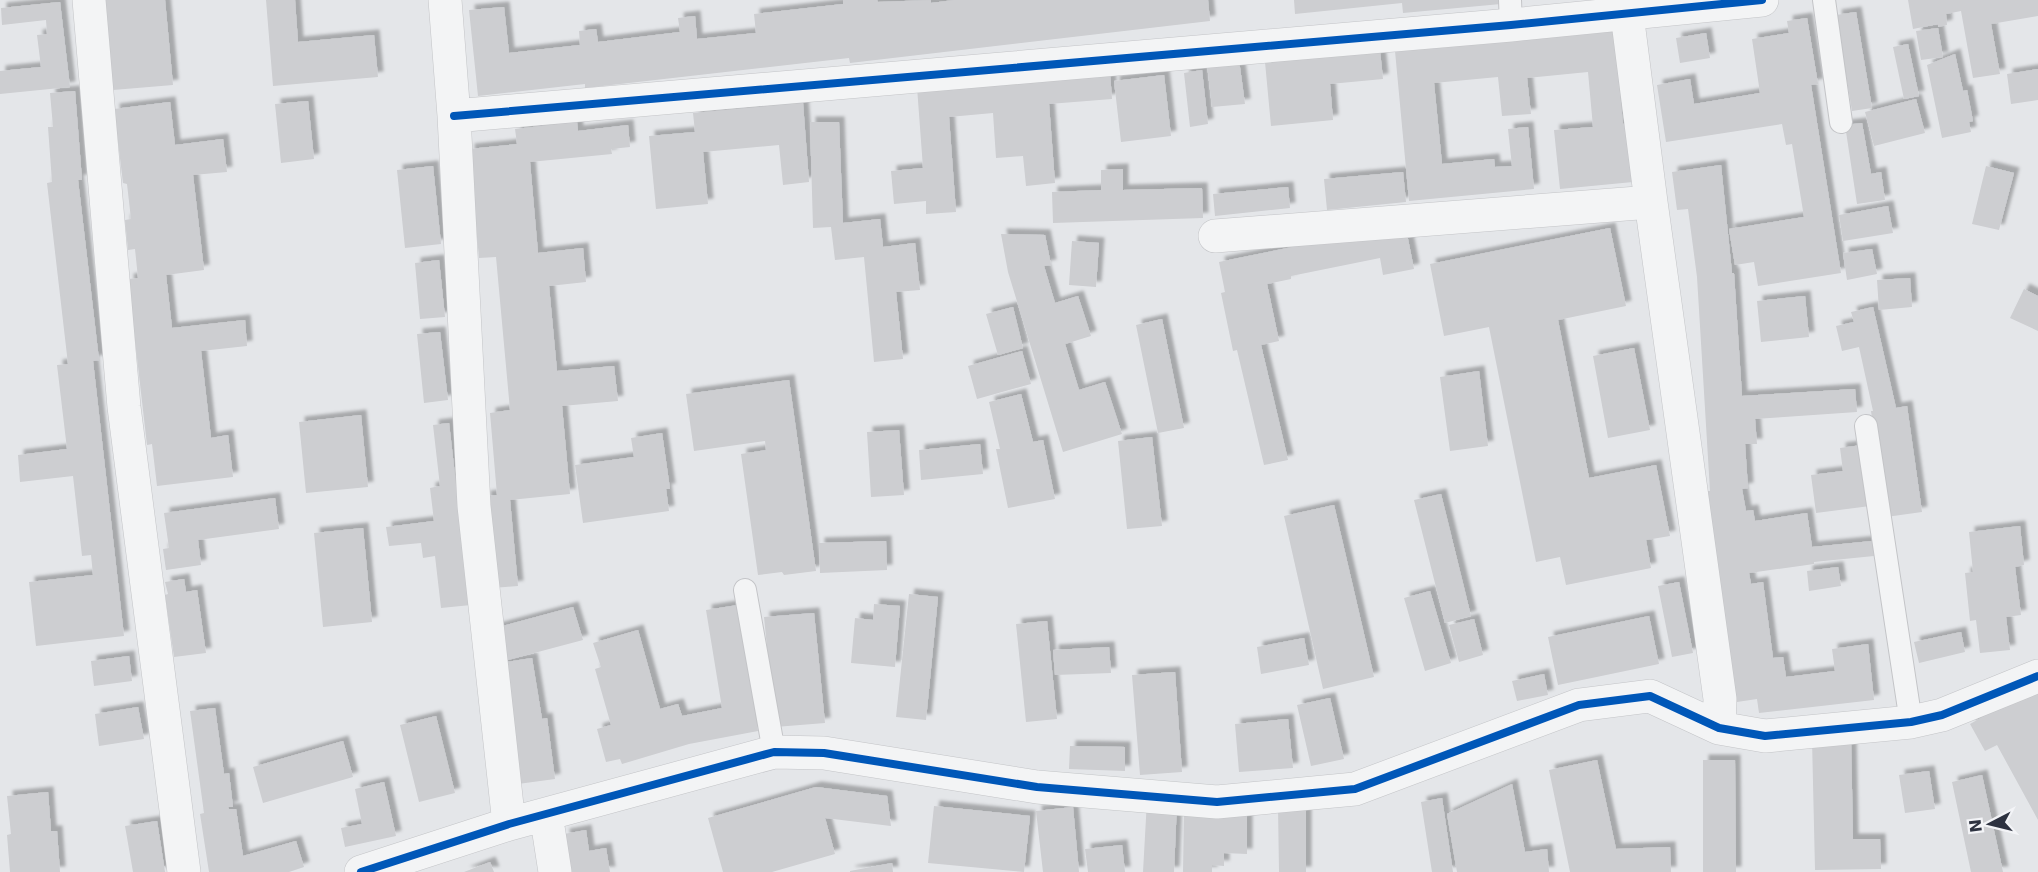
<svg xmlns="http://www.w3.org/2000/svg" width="2038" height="872" font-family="'DejaVu Sans',sans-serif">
	<defs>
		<filter id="shadow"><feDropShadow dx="5.5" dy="-5.5" stdDeviation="1.5" flood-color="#0004"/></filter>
	</defs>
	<rect width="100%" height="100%" fill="#e4e6e9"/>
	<path fill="#cdced1" filter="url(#shadow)" d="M104,0H165L173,85L113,90Z
		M266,0H295L298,42L374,35L378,77L273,86Z
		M843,0H877L878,2L931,0V3L954,0H1208L1210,21L850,63L849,58L585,88V84L478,96L469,10L504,7L509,53L580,45L579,31L596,29L598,42L680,32L678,18L695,16L697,39L756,33L754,14L843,4Z
		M1294,0H1500L1501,4L1403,13L1402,3L1295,14Z
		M1908,0H2038V16L1991,24L2000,74L1973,78L1961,11L1946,14L1947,25L1938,27V24L1913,29Z
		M60,2L70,87L0,94V71L41,67L37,35L47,34L46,20L2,25L1,8Z
		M1856,12L1872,108L1852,111L1836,15Z
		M1807,18L1818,84L1811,85L1841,273L1758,286L1754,262L1735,265L1729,229L1804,217L1792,144L1786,145L1782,124L1666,142L1657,85L1690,79L1694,104L1760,93L1752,39L1789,33L1787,21Z
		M1938,28L1943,57L1921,60L1916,31Z
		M1614,31L1623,124L1628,123L1633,182L1560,189L1554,130L1593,127L1588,72L1527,78L1531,114L1502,116L1498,77L1434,83L1442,164L1494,159L1495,167L1512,166L1508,129L1528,127L1534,189L1409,201L1395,51Z
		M1706,33L1710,58L1680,63L1676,38Z
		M1908,44L1919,96L1904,99L1893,47Z
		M1380,51L1383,79L1330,84L1333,120L1271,126L1265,62Z
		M1955,54L1963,91L1967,90L1973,121L1969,122L1971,132L1942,138L1927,65Z
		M1239,60L1245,104L1212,107L1207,64Z
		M2038,69V100L2011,104L2007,74Z
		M1202,70L1208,124L1190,127L1184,73Z
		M1110,73L1112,99L1049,104L1055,183L1026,186L1023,156L996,158L993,113L949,117L956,212L926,214V201L894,204L891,171L923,168L917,87Z
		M1164,75L1171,136L1121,142L1114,81Z
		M75,91L82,180H78L99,360L93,361L124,636L36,646L29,582L93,575L91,555L82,556L73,476L20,482L18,455L67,449L57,365L68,364L47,183L52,182L48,127H53L50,93Z
		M1916,99L1925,133L1874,146L1865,112Z
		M308,101L314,159L281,163L275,104Z
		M170,102L175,145L223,139L227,172L193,175L204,270L166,275L172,328L245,320L247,346L201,351L211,438L228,435L233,477L157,486L152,444L147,445L128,279L138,278L135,249L128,250L125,220L131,219L127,184L123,183L114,109Z
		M803,103L809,182L783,185L779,145L703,152L708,204L656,209L649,136L695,132L693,113Z
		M577,122L578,131L628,125L630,147L611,149L612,154L530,162L538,253L583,248L586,282L549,286L557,371L614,366L618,401L562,406L570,494L510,500L518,586L493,588L485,496L497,495L490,413L510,410L496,257L479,258L469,149L517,144L515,129Z
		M810,122H839L843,223L880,219L883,247L915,243L920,290L896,292L903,359L874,362L864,257L835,260L831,227L813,228Z
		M1862,123L1871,174L1881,172L1885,200L1857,204L1845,125Z
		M1721,165L1732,273H1734L1742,396L1855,389L1857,412L1755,419L1757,444H1745L1748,488L1742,489L1746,511L1753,510L1755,521L1807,513L1812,547L1872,541L1874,556L1814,562V564L1749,573L1751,584L1763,582L1773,658L1783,657L1786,677L1835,671L1832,649L1868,644L1874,700L1759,713L1757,699L1737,702L1706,491H1710L1697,277L1688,209L1677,210L1672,172Z
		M433,166L441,244L405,248L397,170Z
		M1986,166L2014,173L1999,230L1972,224Z
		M1123,169V190L1202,188L1203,218L1053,223L1052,192L1101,190V170Z
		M1403,172L1406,202L1327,210L1324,179Z
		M1288,187L1290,208L1215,216L1213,194Z
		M1888,206L1893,233L1843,241L1839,215Z
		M1405,224L1414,269L1383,275L1380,258L1291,276V279L1267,284L1279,341L1261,345L1288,460L1264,465L1237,350L1233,351L1221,293L1225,292L1219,262Z
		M1610,228L1626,306L1558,320L1589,478L1656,465L1670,536L1646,540L1651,568L1566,585L1560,557L1536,562L1489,327L1444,336L1430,264Z
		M1001,234L1045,235L1051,265L1044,266L1055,303L1078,296L1091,336L1065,344L1079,390L1105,382L1122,434L1063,452L1008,272Z
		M1072,241L1099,243L1096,287L1069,285Z
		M1872,249L1877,274L1847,280L1843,253Z
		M439,260L445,317L420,319L415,263Z
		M1910,278L1912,307L1879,310L1877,280Z
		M2024,289L2038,296V331L2010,318Z
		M1805,296L1809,337L1761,342L1757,301Z
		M1013,307L1023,348L998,355L986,314Z
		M1873,307L1896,408L1907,406L1922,512L1886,517L1871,411H1873L1859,347L1842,351L1836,326L1854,322L1851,312Z
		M1162,319L1184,428L1158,433L1136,325Z
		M440,332L448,400L424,403L417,334Z
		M1634,348L1650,430L1608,438L1593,356Z
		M1022,351L1031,384L977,399L968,366Z
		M1479,371L1488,446L1450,451L1440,377Z
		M789,380L816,571L784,575L782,572L758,575L741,454L766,450L765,441L694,451L686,394Z
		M1021,394L1033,442L1043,440L1055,499L1008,508L996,449H1000L989,402Z
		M361,415L368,487L306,493L299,422Z
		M449,423L456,484H461L471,605L441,608L435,556L423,558L421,543L389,546L386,527L434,521L430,488L440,486L433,425Z
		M899,430L904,495L871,497L867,432Z
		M662,433L670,489H666L669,511L583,523L575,465L634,457L631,438Z
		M1152,437L1162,526L1127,529L1118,441Z
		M980,444L983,474L921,480L919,450Z
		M1862,445L1870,506L1816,513L1811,475L1843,471L1840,448Z
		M1441,494L1471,616L1445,623L1414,500Z
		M275,498L279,529L198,540L201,565L166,570L163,549L169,548L164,513Z
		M1334,505L1374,677L1323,689L1284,516Z
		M2020,526L2024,565L2015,567L2021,615L2006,617L2010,650L1980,653L1976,620L1970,621L1965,573L1973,572L1969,532Z
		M363,528L372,622L323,627L314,533Z
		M886,541L887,570L820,573L819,543Z
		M1838,567L1841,586L1809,591L1807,571Z
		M184,579L186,592L197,590L206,653L174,657L165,595L168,594L165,582Z
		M1679,582L1693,653L1672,657L1658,586Z
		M1430,591L1451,663L1425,671L1404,598Z
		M909,594L938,597L926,720L896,717Z
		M874,604L900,606L895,667L851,663L855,618L873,620Z
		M738,605L758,731L689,744L622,764L620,759L606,762L597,729L611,725L595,669L601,667L593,643L638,630L660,709L678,704L682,716L722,708L706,610Z
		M573,607L583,640L504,661L495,628Z
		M814,613L825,723L775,727L764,617Z
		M1649,616L1659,664L1558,685L1548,637Z
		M1474,619L1483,655L1459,662L1449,625Z
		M1047,621L1057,719L1026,722L1016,624Z
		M1961,632L1965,652L1919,663L1914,642Z
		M1304,638L1309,665L1261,674L1257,647Z
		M1109,647L1111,673L1055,675L1053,650Z
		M129,656L132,681L94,686L91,661Z
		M532,658L542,719L547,718L555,779L518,784L500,663Z
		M1175,672L1182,772L1140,775L1132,675Z
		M1544,674L1548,695L1517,701L1512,681Z
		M2038,686V820L1997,745L1985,751L1970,724Z
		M1330,698L1344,759L1311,766L1297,705Z
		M138,707L144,739L99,746L95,714Z
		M215,708L224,774L229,773L233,807H228L229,809H236L243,856L296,841L304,867L289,872H209L200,814L204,813L190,711Z
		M436,716L455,793L419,802L400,725Z
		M1288,719L1293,768L1239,772L1235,724Z
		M1851,738L1853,839H1880L1881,869L1815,870L1812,739Z
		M343,741L353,777L263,803L253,767Z
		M1070,746L1125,747V771L1069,769Z
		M1597,760L1616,849L1670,847L1671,872H1570L1549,770Z
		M1703,760H1735L1736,872H1703Z
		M1929,771L1935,809L1905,813L1899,775Z
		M1982,775L2003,872H1971L1952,782Z
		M384,782L396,836L345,847L341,828L362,824L355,789Z
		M1512,784L1525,852L1547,849L1549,872H1457L1447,814Z
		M816,787L887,796L891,826L825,818L835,854L772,872H723L708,818Z
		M48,792L51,831H57L60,872H10L7,835L11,834L7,796Z
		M1442,798L1453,872H1432L1421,802Z
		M1147,800L1177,802L1174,872H1143Z
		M934,806L1030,816L1024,872L928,863Z
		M1073,807L1079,872H1043L1036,811Z
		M1278,807H1306V872H1279Z
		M1184,811L1247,812V854L1224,853V866L1212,865V872H1183Z
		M157,821L165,872H133L125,826Z
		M586,830L589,851L606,848L610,872H570L564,834Z
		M1122,845L1125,872H1088L1085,849Z
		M490,862L494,872H464Z
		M892,863L893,872H850V871Z"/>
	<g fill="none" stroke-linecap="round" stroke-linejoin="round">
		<defs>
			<path id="lane" d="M1510,0L1511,25
				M1824,0L1841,122
				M1866,426L1911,722
				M745,590L774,752"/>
			<path id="street" d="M89,0L124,407L184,872
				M445,0L454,116L474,506L509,824
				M1627,14L1651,202L1720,699L1719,728
				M454,116L1511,25L1762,0
				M1215,236L1651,202
				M546,814L555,872
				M361,872L509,824L774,752L824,753L1037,787L1217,802L1355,789L1579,705L1650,696L1719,728L1765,736L1911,722L1942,715L2038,676"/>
		</defs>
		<use href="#lane" stroke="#c3c4c7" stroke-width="24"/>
		<use href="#street" stroke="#c3c4c7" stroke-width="34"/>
		<use href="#lane" stroke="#f3f4f5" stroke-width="22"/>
		<use href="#street" stroke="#f3f4f5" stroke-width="33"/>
		<defs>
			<path id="cycleway" d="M454,116L1511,25L1762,0
				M361,872L509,824L774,752L824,753L1037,787L1217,802L1355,789L1579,705L1650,696L1719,728L1765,736L1911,722L1942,715L2038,676"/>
		</defs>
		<use href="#cycleway" stroke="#f3f4f7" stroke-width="11"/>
		<use href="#cycleway" stroke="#0057b8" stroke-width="8"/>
	</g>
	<g transform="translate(1990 824) rotate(263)" stroke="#f3f4f7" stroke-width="4.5" paint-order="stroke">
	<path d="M0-4.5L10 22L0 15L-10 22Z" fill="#2d3240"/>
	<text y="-9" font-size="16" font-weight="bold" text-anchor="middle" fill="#2d3240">N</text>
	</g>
</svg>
